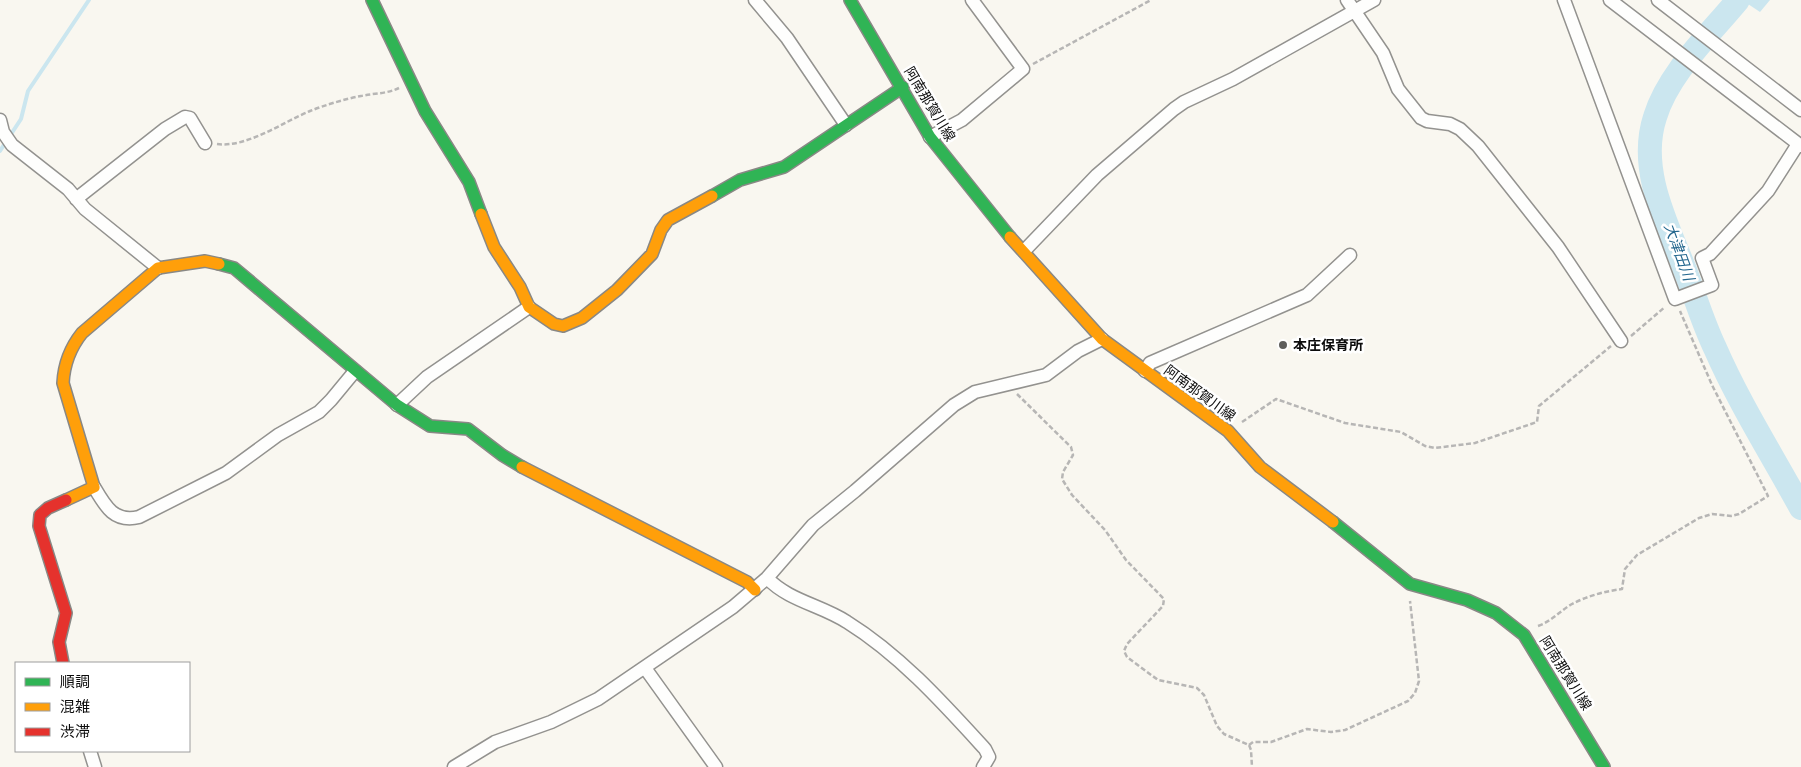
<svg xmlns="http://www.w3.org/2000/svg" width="1801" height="767" font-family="'Roboto Serif','Noto Sans JP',serif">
	<rect width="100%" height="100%" fill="#f9f7f0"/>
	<path fill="#cbe6ef" d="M1742,0H1770L1760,12Z"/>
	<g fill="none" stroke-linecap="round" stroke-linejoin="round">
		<path stroke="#cbe6ef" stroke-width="4" d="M0,151L21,119L28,91L89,0"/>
		<path stroke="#cbe6ef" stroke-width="24" d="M1738,0C1709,35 1668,74 1655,117C1638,169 1666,222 1685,270C1695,296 1703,323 1715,348C1739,403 1772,455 1801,508"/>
		<defs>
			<path id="street" d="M755,0L787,38L846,125
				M1347,0L1383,53L1398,89L1421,118L1427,121L1450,124L1460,129L1478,146L1558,247L1621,341
				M1564,0L1675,299L1712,285L1702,258L1710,254L1768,191L1798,144
				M1610,0L1801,146
				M1658,0L1801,110
				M0,120L3,132L12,145L68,189L85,209L158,268
				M930,137L962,120L1023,69L972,0
				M76,199L165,129L185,117L190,118L205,143
				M1024,251L1097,175L1174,109L1184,102L1233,79L1374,0
				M1145,371L1150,363L1307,295L1350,255
				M397,405L427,377L529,307
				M94,487C105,506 114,523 139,517L226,473L278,435L319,412L331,400L355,371
				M767,578C789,601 821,605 847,622C900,655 943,703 985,749L989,757L983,767
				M645,668L716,767
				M90,751L95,767
				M454,767L495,742L551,722L598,699L733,607L767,578L813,525L855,491L954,405L975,392L1046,375L1078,351L1102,339"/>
			<path id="fast" d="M372,0L425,111L469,182L481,214
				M850,0L930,137L1010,237
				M712,196L740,180L784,167L903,87
				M219,264L234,268L397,405L430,426L468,429L502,455L522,467
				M1333,522L1410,584L1467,600L1496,613L1524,635L1604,767"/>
			<path id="slow" d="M481,214L494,247L520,287L529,307L554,324L563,326L582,318L617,290L652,254L661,230L668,220L712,196
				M1010,237L1102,339L1228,431L1260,467L1333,522
				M522,467L747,582L755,590
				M66,500L94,487L63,383C64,364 70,348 82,333L158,268L205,261L219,264"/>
			<path id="jam" d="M63,663L59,642L66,613L39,526L40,515L48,508L66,500"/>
		</defs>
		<use href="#street" stroke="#93928f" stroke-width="15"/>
		<use href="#fast" stroke="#898885" stroke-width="14"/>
		<use href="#slow" stroke="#898885" stroke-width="14"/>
		<use href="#jam" stroke="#898885" stroke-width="14"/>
		<path stroke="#b7b6b5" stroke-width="2.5" stroke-dasharray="5 2.5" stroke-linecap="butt" d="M1033,64L1151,0
			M217,144C247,148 283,122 310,111C325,105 345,99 361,96C375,93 386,94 399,88
			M1631,336L1665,307
			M1017,394L1071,447L1073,455L1063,472L1062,479L1072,495L1105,530L1126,560L1164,599L1163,606L1127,644L1124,651L1127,657L1158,680L1197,688L1204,695L1217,726L1224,734L1249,745L1251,750L1252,767
			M1242,422L1276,399L1345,423L1401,432L1425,446L1435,448L1475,443L1537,422L1539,406L1611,346
			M1538,626C1552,621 1560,611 1572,604C1587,596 1606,591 1622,589L1625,569L1637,555L1699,518L1712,514L1731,516L1739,514L1768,496L1712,385L1680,311
			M1249,745L1253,742H1271L1307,729L1331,732L1345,730L1408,701L1415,693L1419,681L1410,601"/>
		<use href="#street" stroke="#fefefd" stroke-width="12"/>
		<use href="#fast" stroke="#30b455" stroke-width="11"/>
		<use href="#slow" stroke="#ff9f0a" stroke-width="11"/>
		<use href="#jam" stroke="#e5322d" stroke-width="11"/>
	</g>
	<circle fill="#5f5e5c" stroke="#fff" stroke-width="2" cx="1283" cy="345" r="5"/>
	<g text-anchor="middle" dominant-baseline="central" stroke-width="5" stroke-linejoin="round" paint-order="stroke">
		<g font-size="14" fill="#0c0c0c" stroke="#fff">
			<text transform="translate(930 104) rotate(59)">阿南那賀川線</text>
			<text transform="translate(1200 393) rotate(36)">阿南那賀川線</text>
			<text transform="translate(1566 673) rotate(58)">阿南那賀川線</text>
		</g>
		<g font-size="14" font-weight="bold" fill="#0c0c0c" stroke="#fff" text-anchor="start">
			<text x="1293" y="345">本庄保育所</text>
		</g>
		<g font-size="15" font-style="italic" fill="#24678e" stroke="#fff">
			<text transform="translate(1679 252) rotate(70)">大津田川</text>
		</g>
	</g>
	<rect x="15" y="662" width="175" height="90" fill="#ffffff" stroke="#9e9e9e"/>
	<rect x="25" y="678" width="25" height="8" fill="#30b455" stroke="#9e9e9e"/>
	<text x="60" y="687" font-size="15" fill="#0c0c0c">順調</text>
	<rect x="25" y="703" width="25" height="8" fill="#ff9f0a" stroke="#9e9e9e"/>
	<text x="60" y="712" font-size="15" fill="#0c0c0c">混雑</text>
	<rect x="25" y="728" width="25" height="8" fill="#e5322d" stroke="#9e9e9e"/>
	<text x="60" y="737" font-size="15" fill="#0c0c0c">渋滞</text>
</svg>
